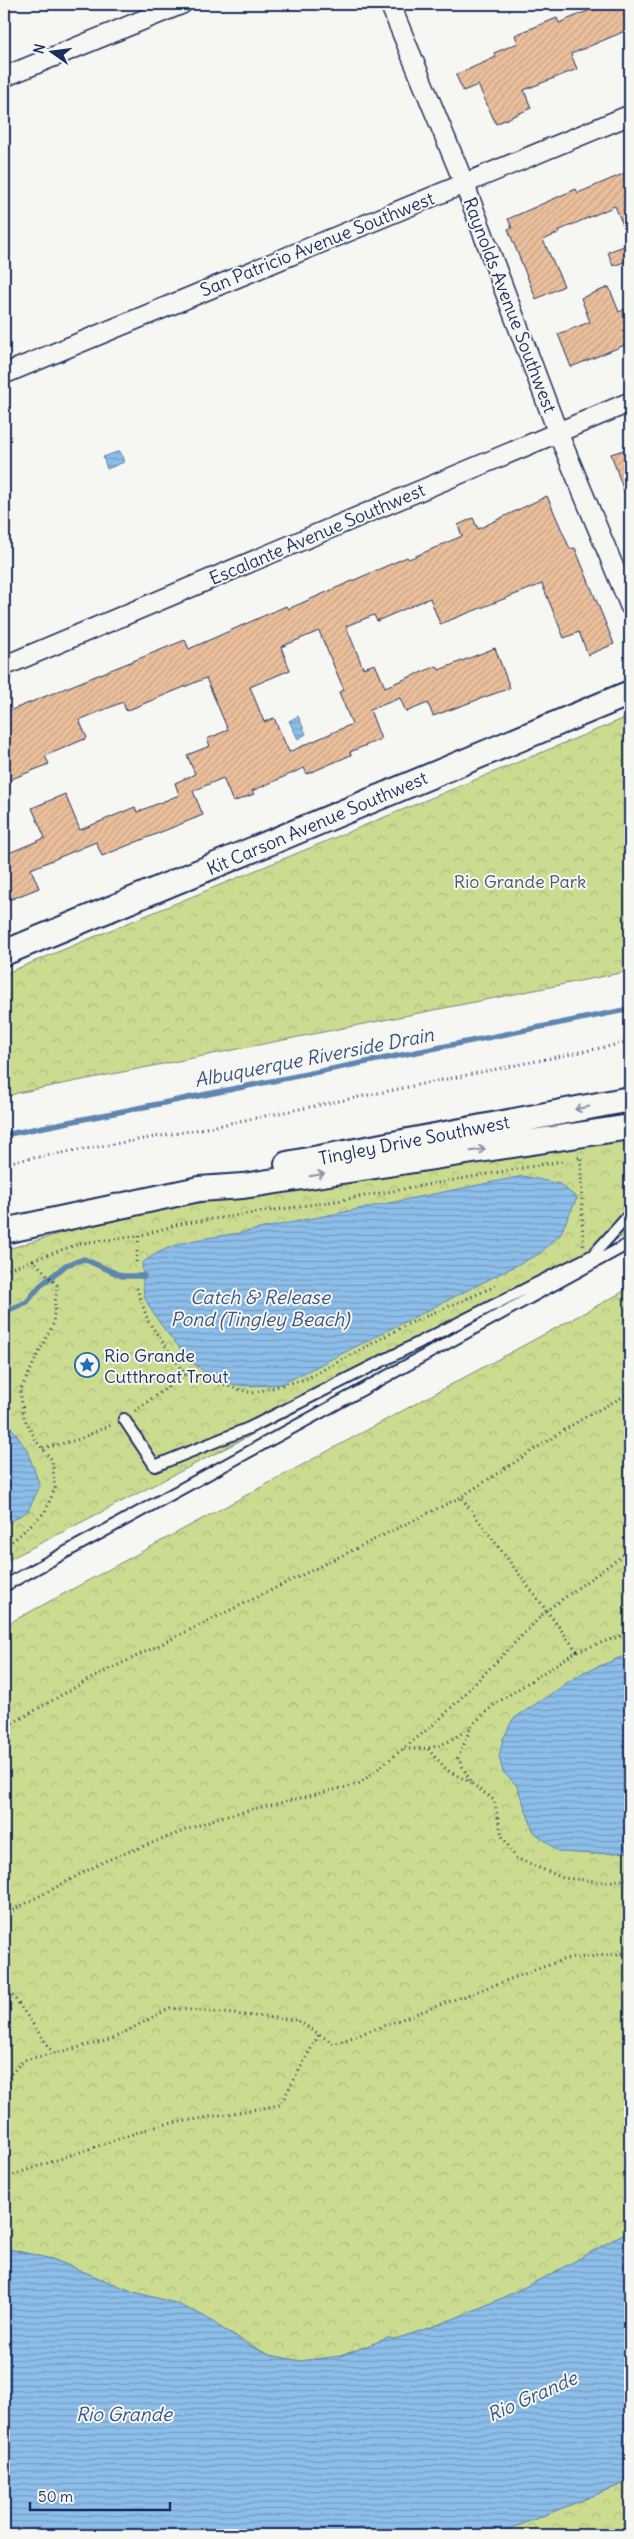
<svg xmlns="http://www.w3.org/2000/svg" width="634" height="2539" font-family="Delius,sans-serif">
	<defs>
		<pattern id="forest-crowns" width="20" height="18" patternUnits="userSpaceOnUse" patternTransform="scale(1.25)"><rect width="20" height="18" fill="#cbdc90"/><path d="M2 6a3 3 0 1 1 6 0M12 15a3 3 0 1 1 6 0" fill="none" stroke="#aebd7f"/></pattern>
		<pattern id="water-rules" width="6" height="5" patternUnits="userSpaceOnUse" patternTransform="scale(1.25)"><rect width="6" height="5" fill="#8dbee9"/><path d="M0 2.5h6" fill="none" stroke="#729bc0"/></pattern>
		<pattern id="building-hatch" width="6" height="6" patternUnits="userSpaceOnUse" patternTransform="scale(1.25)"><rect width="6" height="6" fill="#ebbf9b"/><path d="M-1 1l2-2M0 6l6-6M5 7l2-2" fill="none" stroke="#c9a488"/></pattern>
	</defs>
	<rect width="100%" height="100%" fill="#f6f6f2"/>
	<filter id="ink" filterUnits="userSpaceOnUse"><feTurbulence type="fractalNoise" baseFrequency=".02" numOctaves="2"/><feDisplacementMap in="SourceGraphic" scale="10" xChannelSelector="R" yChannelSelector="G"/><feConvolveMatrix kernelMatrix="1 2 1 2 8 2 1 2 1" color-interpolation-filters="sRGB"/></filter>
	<g filter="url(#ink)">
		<path fill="url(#forest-crowns)" stroke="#738677" d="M630,716V971L17,1093L4,1098V974Z
			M630,1112V1232L437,1334L366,1376L4,1562V1250L325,1156Z
			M630,1288V1654L582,1673L503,1772L517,1786L534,1832L591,1854L630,1852V2230C556,2273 477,2315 395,2339L388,2338L341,2356L300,2361L269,2355L175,2303L134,2292L52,2259L4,2248V1626Z
			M630,2481V2535H495Z"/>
		<path fill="url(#water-rules)" stroke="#5f85b1" d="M120,451L124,462L107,469L103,457Z
			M298,716L306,734L298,739L289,721Z
			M523,1176L560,1184L577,1198L560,1235L539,1254L282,1384C260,1386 238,1388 217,1380C197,1373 151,1317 145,1297C142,1287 143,1273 142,1263C172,1240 203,1239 239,1233Z
			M4,1417L27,1450L40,1486L28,1511L4,1525Z
			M630,1654V1852L591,1854L559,1852L534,1832L517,1786L503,1772L499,1756L503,1739L513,1719L582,1673Z
			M630,2230V2481L495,2535H4V2248L52,2259L134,2292L175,2303L204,2316L244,2343L269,2355L300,2361L341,2356L388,2338L395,2339C477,2315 556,2273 630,2230Z"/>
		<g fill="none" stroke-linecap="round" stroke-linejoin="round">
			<path stroke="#5f85b1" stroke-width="5.5" d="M4,1135L630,1009
				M4,1312L27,1302L40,1286L66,1265L84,1259L122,1276H144"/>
		</g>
		<path fill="url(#building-hatch)" stroke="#1b2f5e" fill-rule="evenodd" d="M604,4H624L630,20V29L571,54L577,69L524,90L531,108L496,124L478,85L463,91L456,75L496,57L494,53L518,43L515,35L557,18L559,23Z
			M630,171V242L615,206L558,231L559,233L543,240L564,286L536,299L508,229L512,228L508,219L576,189L578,193Z
			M624,246L630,260L613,266L608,252Z
			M609,287L619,312L630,307V343L571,367L558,334L590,322L581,298Z
			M630,448V502L628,503L611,454Z
			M547,496L570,549L575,548L614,644L588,655L579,632L564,638L542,584L440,624L430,598L377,621L374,615L346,626L363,668L375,664L385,687L437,666L439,670L495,648L510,688L433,716L428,703L406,712L400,698L370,710L381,739L350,752L351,755L307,774L304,768L252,791L254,794L233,802L223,778L193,791L203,815L102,856L96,842L31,869L39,888L4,902V855L45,838L32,808L65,794L80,830L135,807L137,812L179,795L175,783L195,774L187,755L210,746L207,739L228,730L206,678L126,711L123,702L79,720L87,738L45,756L49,764L4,782V713L185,640L189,649L286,606L288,609L407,557L409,559L462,536L458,525L473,518L478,529ZM319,631L344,690L339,692L352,724L289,752L274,718L264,722L250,687L290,670L281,647Z"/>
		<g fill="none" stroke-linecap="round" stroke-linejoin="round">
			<defs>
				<path id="service" d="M124,1419L155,1466L249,1428L593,1255L630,1214
					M4,1586L630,1243"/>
				<path id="minor" d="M390,4L464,183L558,433L630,606
					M4,77L182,4
					M4,374L630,115
					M4,666L630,402"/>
				<path id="tertiary" d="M4,953L630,693
					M287,1164L630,1099
					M4,1231L199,1189L243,1186L630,1127"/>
			</defs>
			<use href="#service" stroke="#1b2f5e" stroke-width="14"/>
			<use href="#minor" stroke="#1b2f5e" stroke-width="22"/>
			<use href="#tertiary" stroke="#1b2f5e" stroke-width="28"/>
			<path stroke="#1b2f5e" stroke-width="3" stroke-dasharray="1 4" stroke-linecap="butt" d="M578,1158L581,1157L583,1245
				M4,1163L201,1129L630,1042
				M33,1260L81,1243L139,1236
				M136,1262L139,1236L179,1224L336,1201L562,1161
				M4,1271L33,1260L57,1285L53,1324L20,1391L24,1418L37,1442L52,1460L55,1488L45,1512L14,1540L4,1546
				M137,1288L148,1321L185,1374L252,1393L306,1379L408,1324L496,1286
				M135,1411L185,1374
				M43,1448L77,1440L113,1424
				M630,1633L577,1651L495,1704L472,1725L458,1758L471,1783L494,1800L502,1836L516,1858L563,1878L606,1882L630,1879
				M577,1651L461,1497L580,1420L630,1393
				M4,1728L88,1680L461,1497
				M404,1749C437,1750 446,1744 472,1726
				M428,1749L447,1770L471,1783
				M4,1915L105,1861L220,1817L359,1784L439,1720L546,1611L630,1550
				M4,1983L53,2053
				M4,2081L24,2060L110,2040L170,2008L297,2020L334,2044L565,1959L630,1953
				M4,2178L156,2126L280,2105L319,2034
				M622,2535L630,2493"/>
			<use href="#service" stroke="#f6f6f2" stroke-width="10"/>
			<use href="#minor" stroke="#f6f6f2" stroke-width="19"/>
			<use href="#tertiary" stroke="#f6f6f2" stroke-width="24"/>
		</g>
		<defs><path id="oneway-shaft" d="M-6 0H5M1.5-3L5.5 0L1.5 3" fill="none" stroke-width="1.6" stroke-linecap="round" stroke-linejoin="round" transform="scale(1.25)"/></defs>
		<g stroke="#8892a8">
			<use href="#oneway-shaft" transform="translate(582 1108) rotate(169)"/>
			<use href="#oneway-shaft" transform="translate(478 1150) rotate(-9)"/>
			<use href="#oneway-shaft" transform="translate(317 1175) rotate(-9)"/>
		</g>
	</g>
	<defs>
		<symbol id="sight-ring" viewBox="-11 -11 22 22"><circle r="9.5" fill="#f6f6f2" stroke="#1f6fb2" stroke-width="1.5"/><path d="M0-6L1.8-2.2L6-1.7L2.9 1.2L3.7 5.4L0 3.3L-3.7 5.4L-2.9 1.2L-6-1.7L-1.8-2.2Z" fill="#1f6fb2"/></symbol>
	</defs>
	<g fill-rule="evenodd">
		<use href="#sight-ring" x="73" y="1351" width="28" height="28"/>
	</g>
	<g text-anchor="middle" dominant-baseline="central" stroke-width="4" stroke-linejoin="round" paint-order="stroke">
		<g font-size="18" fill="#1b2f5e" stroke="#f6f6f2">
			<text transform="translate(317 244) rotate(-22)">San Patricio Avenue Southwest</text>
			<text transform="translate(510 305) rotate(69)">Raynolds Avenue Southwest</text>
			<text transform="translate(317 534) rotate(-23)">Escalante Avenue Southwest</text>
			<text transform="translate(317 823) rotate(-23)">Kit Carson Avenue Southwest</text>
			<text transform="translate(414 1140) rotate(-11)">Tingley Drive Southwest</text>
		</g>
		<g font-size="18" fill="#475a6a" stroke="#f6f6f2">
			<text x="520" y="881">Rio Grande Park</text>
		</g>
		<g font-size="18" fill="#1b2f5e" stroke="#f6f6f2" text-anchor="start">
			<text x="104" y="1355">Rio Grande<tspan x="104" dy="21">Cutthroat Trout</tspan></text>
		</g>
		<g font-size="19" font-style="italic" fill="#385381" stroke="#f6f6f2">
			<text transform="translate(314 1057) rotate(-11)">Albuquerque Riverside Drain</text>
			<text x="260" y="1297">Catch &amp; Release<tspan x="260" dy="22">Pond (Tingley Beach)</tspan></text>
			<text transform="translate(532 2396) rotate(-24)">Rio Grande</text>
			<text x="124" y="2414">Rio Grande</text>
		</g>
	</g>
	<rect width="634" height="2539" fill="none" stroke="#f6f6f2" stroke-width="20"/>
	<rect x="10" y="10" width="614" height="2519" fill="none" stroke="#1b2f5e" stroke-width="2" filter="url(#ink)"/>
	<g transform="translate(52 52) rotate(284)" stroke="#f6f6f2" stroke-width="4" paint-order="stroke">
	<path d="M0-4L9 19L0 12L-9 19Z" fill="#1b2f5e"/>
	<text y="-8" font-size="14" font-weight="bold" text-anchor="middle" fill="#1b2f5e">N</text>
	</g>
	<path d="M30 2502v8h140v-8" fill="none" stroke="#1b2f5e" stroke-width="2.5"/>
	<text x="38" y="2502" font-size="15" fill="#1b2f5e" stroke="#f6f6f2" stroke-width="4" paint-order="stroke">50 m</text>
</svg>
